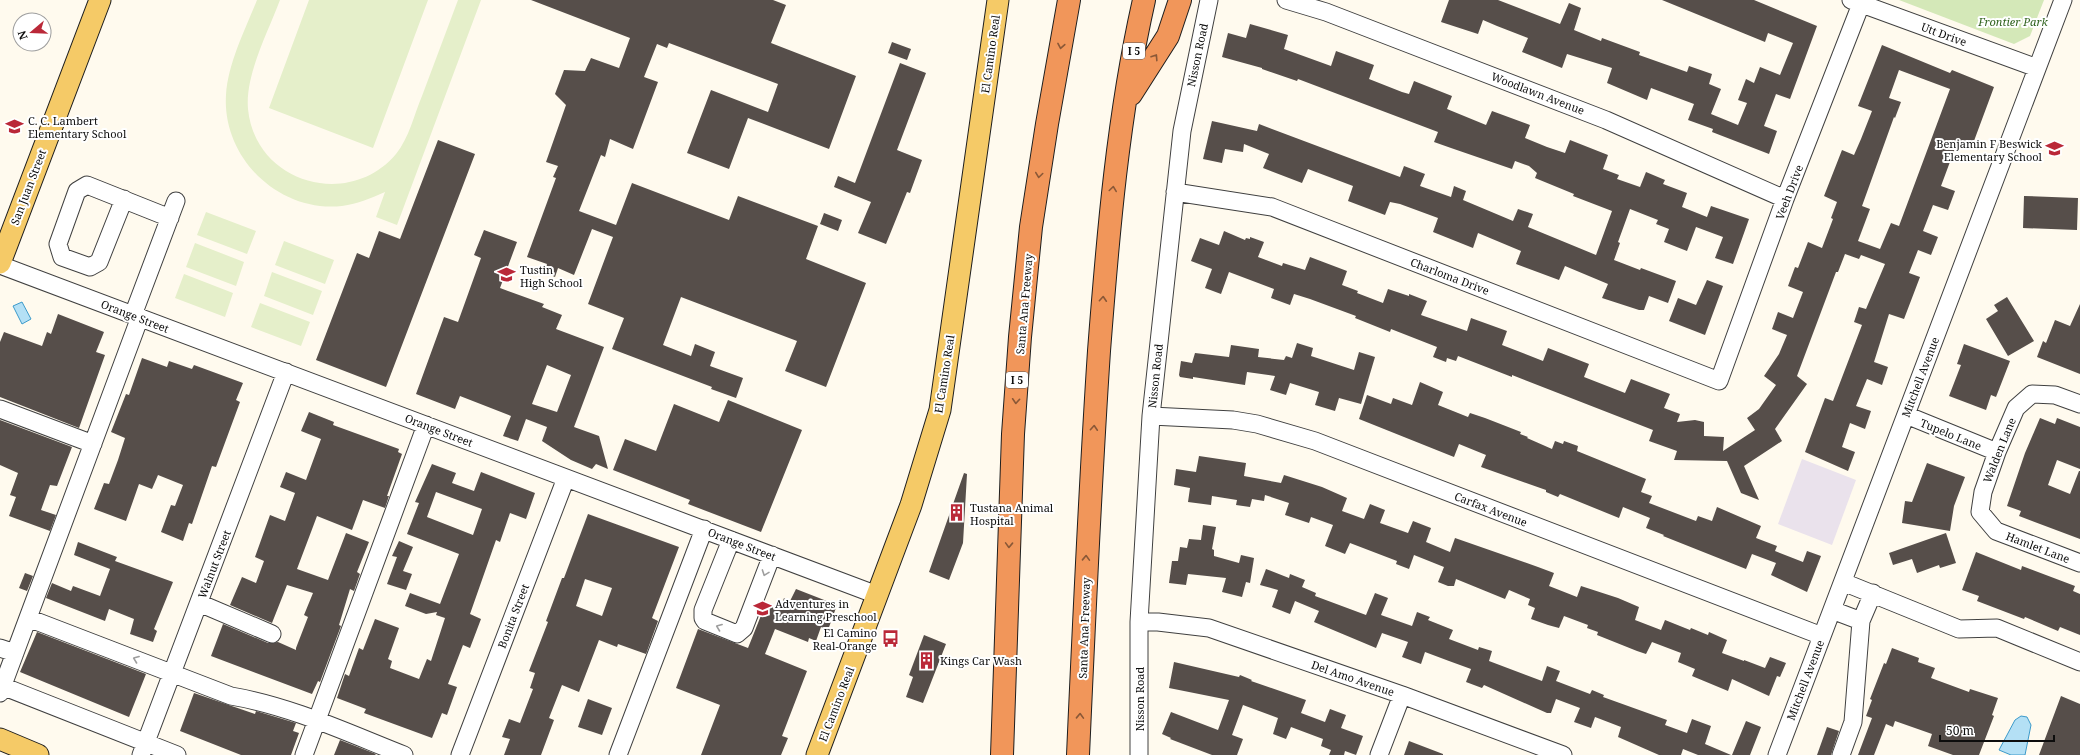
<svg xmlns="http://www.w3.org/2000/svg" width="2080" height="755" font-family="'Noto Serif',serif">
	<rect width="100%" height="100%" fill="#fffaee"/>
	<path fill="#eae2ec" d="M1802,459L1856,480L1832,545L1778,524Z"/>
	<path fill="#d4e8b8" d="M1899,0H2044L2030,36L2014,44Z"/>
	<path fill="#e5efca" d="M257,0H280C268,32 245,75 248,109C255,183 349,210 396,154C409,138 414,115 422,96C434,64 446,32 458,0H481L397,225L376,217L385,192C371,198 358,204 342,206C279,213 222,158 226,95C228,63 245,30 257,0Z
		M309,0H428L373,148L269,108Z
		M206,212L256,231L247,254L197,235Z
		M284,241L334,260L325,284L275,265Z
		M195,243L244,262L236,286L186,267Z
		M272,272L322,291L313,315L264,296Z
		M184,274L233,293L225,317L175,298Z
		M260,303L310,322L301,346L251,327Z"/>
	<path fill="#b4e0f5" stroke="#3c9aca" d="M22,302L31,319L22,324L13,306Z
		M2021,716L2027,717L2031,725L2025,755H2011L1999,750L2015,720Z"/>
	<path fill="#564e4a" fill-rule="evenodd" d="M531,0H773L786,5L771,43L856,76L829,149L748,118L729,169L687,153L711,90L768,112L778,84L669,43L667,48L657,44L644,77L658,82L633,149L610,139L605,157L601,155L579,211L616,225L632,183L729,220L738,196L818,226L806,259L866,283L826,387L785,371L797,341L681,297L663,345L691,356L695,344L715,352L710,366L743,378L736,398L711,389L712,387L612,349L624,318L588,304L613,237L592,229L574,275L558,268L555,277L544,272L547,264L527,257L556,178L553,177L558,166L546,162L566,105L555,94L564,70L585,71L591,58L619,68L630,38Z
		M1449,0H1498L1560,24L1569,3L1581,8L1574,30L1601,41L1602,38L1640,52L1639,55L1687,72L1689,66L1712,74L1709,84L1721,89L1711,114L1738,125L1747,103L1738,100L1746,79L1754,83L1760,67L1780,75L1793,43L1768,33L1765,42L1662,0H1754L1817,26L1790,99L1776,94L1764,126L1777,131L1769,154L1712,132L1713,129L1688,120L1694,104L1651,88L1647,100L1607,83L1612,68L1567,54L1562,68L1522,52L1528,38L1497,26L1483,20L1478,34L1441,22Z
		M1250,24L1288,35L1284,49L1331,66L1336,51L1374,65L1369,79L1402,92L1409,94L1414,81L1452,96L1447,109L1486,125L1492,111L1530,125L1525,138L1547,147L1565,153L1570,140L1608,155L1603,169L1619,175L1617,179L1640,187L1646,172L1665,180L1663,184L1687,193L1682,207L1707,217L1711,206L1749,219L1733,264L1715,258L1723,237L1696,227L1687,251L1664,242L1669,229L1656,224L1658,220L1630,209L1618,242L1620,243L1614,260L1640,270L1641,268L1676,281L1668,303L1649,296L1644,310H1639L1602,298L1608,284L1565,266L1559,280L1516,264L1521,251L1478,233L1473,248L1433,232L1438,218L1400,204L1390,202L1385,215L1348,201L1353,186L1308,169L1302,183L1263,168L1269,154L1244,144L1243,152L1225,149L1222,163L1203,159L1212,121L1257,131L1259,124L1400,177L1404,166L1425,174L1420,186L1451,197L1454,186L1466,191L1463,200L1513,221L1518,209L1533,214L1528,227L1596,255L1612,211L1573,196L1574,194L1535,178L1537,173L1529,166L1515,161L1512,169L1451,148L1434,142L1438,132L1298,79L1297,81L1262,69V68L1222,57L1228,33L1246,38Z
		M892,42L911,49L907,60L888,53Z
		M1882,45L1950,73L1952,70L1994,87L1971,149L1957,143L1941,186L1955,191L1948,210L1933,205L1923,231L1938,237L1931,255L1918,250L1909,273L1920,277L1904,319L1889,314L1874,362L1888,367L1882,385L1867,379L1856,406L1871,411L1865,429L1850,423L1842,447L1855,452L1848,471L1805,452L1825,398L1833,401L1862,325L1854,322L1859,307L1866,309L1885,264L1861,255L1859,259L1845,254L1838,272H1836L1797,376L1807,384L1775,429L1782,441L1744,466L1759,500L1741,493L1727,461L1674,460L1677,451L1649,441L1653,430L1512,375V377L1458,356L1456,361L1447,358L1446,362L1433,357L1437,347L1391,329L1390,332L1355,318L1356,316L1310,299L1294,294L1290,305L1271,298L1274,289L1229,272L1221,294L1205,288L1212,269L1191,261L1200,238L1219,245L1224,231L1245,240L1246,238L1250,239V237L1264,242L1258,257L1282,266L1283,263L1305,270L1310,257L1347,271L1342,285L1358,291L1357,293L1383,303L1388,289L1409,296V294L1427,301L1421,315L1467,331L1471,318L1507,331L1502,345L1543,361L1548,348L1566,355L1589,364L1584,377L1625,393L1631,379L1670,394L1664,408L1680,414L1677,422L1695,420L1704,422V436L1724,437L1723,451L1755,430L1747,418L1759,409L1776,385L1764,376L1779,354L1787,335L1772,329L1778,312L1793,318L1803,292L1788,286L1795,267L1798,268L1808,242L1822,248L1833,219L1831,218L1837,202L1824,196L1842,150L1854,155L1861,139L1872,111L1858,106ZM1899,70L1950,89L1899,226L1891,223L1880,249L1858,241L1870,209L1862,206L1894,117L1895,118L1901,102L1889,98Z
		M900,63L926,73L897,150L922,160L910,193L907,192L886,244L858,233L871,202L834,187L838,176L855,183Z
		M438,140L475,154L386,387L316,360L357,253L369,258L379,231L400,239Z
		M2024,196L2078,198L2077,230L2023,228Z
		M824,213L842,220L838,231L820,224Z
		M484,230L517,242L500,288L544,304L542,307L562,315L556,329L604,347L574,427L599,436L608,469L596,464L592,469L571,460L542,441L547,427L526,419L518,441L503,436L511,416L460,396L455,409L416,394L444,317L458,322L481,258L474,255ZM547,365L571,375L557,412L532,404Z
		M1707,280L1723,286L1705,335L1669,321L1678,298L1696,305Z
		M2007,297L2034,341L2008,356L1986,319L1998,311L1994,305Z
		M2080,304V374L2037,357L2043,341L2046,343L2055,320L2070,326Z
		M58,314L104,332L96,352L105,355L79,428L0,397V342L4,332L42,346L47,332L51,334Z
		M1297,343L1313,348L1311,356L1354,370L1359,352L1375,357L1361,404L1339,398L1335,411L1315,405L1319,392L1290,383L1286,395L1270,390L1275,376L1247,372L1245,385L1193,377V379L1180,377L1179,375L1181,361L1192,363L1195,353L1229,357L1231,345L1259,349L1258,357L1284,360L1286,356L1292,358Z
		M1964,344L2010,361L1996,397L1991,395L1986,410L1949,396L1961,365L1957,364Z
		M142,358L167,367L169,361L192,369L194,365L243,383L236,400L240,402L216,467L212,466L192,524L189,523L183,541L161,532L171,505L175,506L183,485L158,475L152,489L139,484L126,521L94,509L104,483L109,484L118,460L125,438L111,432L126,394L129,395Z
		M1420,382L1443,392L1438,405L1468,417L1470,413L1485,418L1521,432L1520,434L1528,437L1527,438L1552,449L1555,441L1563,444L1564,441L1578,446L1577,451L1646,479L1641,492L1652,496L1649,503L1696,521L1698,516L1712,521L1717,507L1761,526L1756,538L1777,546L1775,551L1803,562L1807,551L1821,556L1807,592L1771,575L1776,563L1752,554L1746,569L1663,536L1664,535L1646,528L1650,518L1623,507L1619,518L1560,494L1558,497L1546,492V490L1481,467L1486,455L1459,444L1454,457L1359,419L1367,395L1391,404L1393,398L1412,405Z
		M728,400L802,430L761,532L688,504L690,500L613,470L625,439L656,451L674,404L719,422Z
		M309,412L334,422L333,425L399,449L398,452L402,454L387,496H389L385,508L363,500L352,530L317,516L311,532L297,569L328,580L346,533L369,542L357,572L360,574L354,591L350,589L339,625L341,626L320,682L318,681L312,694L211,656L223,624L268,643L278,642L296,650V648L308,617L304,615L313,593L287,585L272,623L230,605L242,577L256,583L264,561L255,557L270,515L285,521L295,493L280,487L286,472L306,480L321,439L301,431Z
		M2040,418L2055,424L2057,418L2080,427V469L2057,460L2048,485L2070,494L2079,471H2080V539L2019,516L2021,511L2007,506L2025,453Z
		M0,420L72,447L57,486L50,485L41,510L56,515L50,531L9,516L16,497L10,495L18,473L0,465Z
		M1199,456L1246,463L1244,476L1281,483L1284,475L1322,487L1347,498L1342,511L1364,519L1370,504L1385,510L1380,523L1408,533L1413,521L1431,528L1426,542L1450,552L1455,538L1538,567L1554,573L1549,586L1577,597L1581,586L1618,598L1639,607L1635,620L1661,630L1665,620L1690,630L1691,628L1708,635L1709,632L1727,640L1722,653L1744,661V660L1765,668L1770,657L1786,663L1780,677L1777,676L1769,696L1732,679L1728,691L1692,676L1695,669L1678,662L1681,653L1652,642L1646,654L1637,651L1597,635L1598,632L1587,628L1588,625L1564,616L1559,628L1548,625L1531,619L1535,608L1528,605L1530,599L1509,590L1505,599L1456,579L1454,586H1448L1438,582L1444,567L1414,555L1409,569L1396,564L1397,561L1350,543L1345,554L1325,546L1333,525L1311,517L1309,523L1285,515L1289,503L1265,495L1264,501L1252,499L1250,507L1236,505L1237,500L1212,496L1211,505L1188,502L1190,488L1174,485L1176,469L1196,472Z
		M1927,463L1965,477L1954,506L1950,531L1902,523L1905,501L1912,502Z
		M432,464L456,473L452,483L474,491L481,472L535,493L526,519L510,513L500,542L496,540L470,614L481,619L470,648L463,645L448,684L457,687L447,715L442,713L432,738L364,713L366,709L337,698L345,674L349,676L359,648L363,650L375,619L399,628L388,659L392,661L390,668L419,679L427,659L431,661L445,618L436,615L437,612L426,614L405,606L410,593L440,604L459,554L407,534L419,503L415,502ZM436,492L482,509L473,535L427,517Z
		M964,473L967,474L963,543L949,580L929,572Z
		M588,514L679,547L652,618L658,621L646,654L618,644L617,647L599,640L579,692L562,685L549,718L554,720L541,755H504L510,739L502,737L509,719L520,723L533,689L530,688L535,673L529,671L548,622L546,621L562,578H564ZM585,579L612,588L602,616L576,606Z
		M1203,525L1216,527L1212,549L1214,550V556L1239,563L1241,555L1254,558L1250,583L1246,582L1242,597L1222,592L1226,578L1188,574L1186,585L1169,583L1172,561H1178L1180,547L1187,548L1189,539L1201,540Z
		M1946,533L1956,563L1940,568L1939,565L1917,573L1912,559L1893,565L1889,553Z
		M399,541L413,547L403,571L412,574L406,590L387,584L397,557L392,556Z
		M78,542L117,557L115,561L173,582L154,629L157,631L153,642L130,634L134,619L109,609L105,621L46,598L52,583L71,591L73,586L100,596L110,569L74,555Z
		M1976,552L2021,570L2022,566L2075,586L2073,591L2080,594V635L2060,627L2058,631L2025,617L2024,619L1977,601L1979,596L1962,590Z
		M1266,569L1289,578L1290,574L1305,580L1302,587L1316,593L1315,596L1366,615L1375,593L1388,598L1381,615L1412,626L1417,612L1430,617L1428,620L1453,630L1449,639L1478,650L1479,647L1492,651L1489,661L1542,681L1547,666L1560,671L1556,681L1590,694L1592,690L1604,695L1603,697L1667,720L1665,725L1687,733L1692,719L1711,726L1705,744L1731,755H1698L1683,749L1681,755H1659L1618,737L1621,727L1595,717L1591,728L1574,722L1580,708L1556,699L1551,713H1547L1484,685L1482,688L1466,682L1471,669L1449,661L1425,652L1421,664L1402,657L1408,642L1382,633L1376,648L1314,622L1319,611L1295,601L1290,614L1272,607L1278,590L1260,585Z
		M25,573L33,576L27,591L19,588Z
		M796,589L837,605L828,630L821,627L816,641L809,638L808,642L775,629L765,654L807,671L782,736L788,738L781,755H701L720,705L676,688L698,629L748,648L766,603L780,609L784,598L790,601Z
		M37,632L146,674L129,717L20,672Z
		M924,635L946,644L923,703L906,697L913,677L909,675Z
		M1892,648L1919,658L1918,662L1935,668L1931,678L1969,692L1970,689L1998,698L1992,715L1994,716L1979,755H1953L1928,746L1932,734L1895,721L1893,727L1886,724L1874,755H1858L1872,718L1866,716L1872,700L1870,699L1884,663L1886,664Z
		M1174,662L1239,677L1240,675L1252,680L1251,681L1306,700L1301,713L1325,722L1330,709L1346,715L1341,728L1363,736L1356,755L1345,751L1344,755H1329L1331,750L1321,746L1323,739L1291,727L1286,739L1273,734L1278,718L1243,705L1232,735L1243,739L1237,755H1212L1170,739L1171,738L1162,734L1171,712L1218,730L1229,700L1169,688Z
		M194,693L255,714L256,711L296,723L293,731L299,733L291,755H241L180,731Z
		M2061,696L2080,704V755H2039Z
		M588,699L612,708L602,735L578,727Z
		M1746,721L1761,727L1750,755H1732Z
		M1827,727L1839,731L1831,755H1817Z
		M340,740L376,754L375,755H334Z
		M1409,741L1443,754V755H1404Z"/>
	<g fill="none" stroke-linecap="round" stroke-linejoin="round">
		<defs>
			<path id="minor" d="M1286,0L1326,12L1606,120L1785,199
				M1851,0L2037,68
				M1175,192L1272,207L1719,381L1785,199L1861,4
				M124,199L99,262L90,267L62,257L58,244L77,191L87,185L170,218
				M0,265L877,595
				M133,315L176,201
				M2080,404L2055,395L2032,394L2016,408L1997,452L1983,492L1980,512L1996,531L2080,563
				M0,409L93,444
				M1906,415L1997,452
				M1151,416L1233,420L1257,424L1315,441L1822,636
				M731,540L703,610V618L705,621L737,634L744,628L772,555
				M1843,582L1959,629L1997,628L2080,662
				M199,603L272,634
				M1832,610L1861,621
				M28,618L231,696C291,706 348,733 404,755
				M1139,622H1158L1209,628L1402,695L1563,755
				M0,648L15,653
				M2,686L177,755
				M0,693L140,317
				M141,755L286,372
				M304,755L426,425
				M460,755L566,478
				M618,755L704,529
				M1139,755V622L1151,416L1182,131L1209,0
				M1379,755L1402,695
				M1777,755L2063,0
				M1841,755L1853,722L1861,621L1873,593"/>
			<path id="major" d="M0,263L100,0
				M0,739L38,755
				M817,755L911,505L940,410L998,0"/>
			<path id="highway" d="M1131,94L1168,36L1180,0
				M1002,755L1013,434L1020,337L1031,227L1047,124L1069,0
				M1078,755C1084,620 1090,486 1099,351C1108,234 1118,115 1144,0"/>
		</defs>
		<use href="#minor" stroke="#404040" stroke-width="19"/>
		<use href="#major" stroke="#1e1e1e" stroke-width="23"/>
		<use href="#highway" stroke="#1e1e1e" stroke-width="24"/>
		<use href="#minor" stroke="#fff" stroke-width="17"/>
		<use href="#major" stroke="#f5ca67" stroke-width="21"/>
		<use href="#highway" stroke="#f1965a" stroke-width="22"/>
	</g>
	<defs><path id="oneway-chevron" d="M-2-3.5L2.5 0L-2 3.5" fill="none" stroke-width="1.6" stroke-linecap="round" stroke-linejoin="round"/></defs>
	<g stroke="#8a5837">
		<use href="#oneway-chevron" transform="translate(1061 46) rotate(100)"/>
		<use href="#oneway-chevron" transform="translate(1155 57) rotate(-57)"/>
		<use href="#oneway-chevron" transform="translate(1039 175) rotate(98)"/>
		<use href="#oneway-chevron" transform="translate(1113 189) rotate(-82)"/>
		<use href="#oneway-chevron" transform="translate(1103 299) rotate(-86)"/>
		<use href="#oneway-chevron" transform="translate(1016 401) rotate(94)"/>
		<use href="#oneway-chevron" transform="translate(1094 428) rotate(-86)"/>
		<use href="#oneway-chevron" transform="translate(1009 545) rotate(92)"/>
		<use href="#oneway-chevron" transform="translate(1086 558) rotate(-88)"/>
		<use href="#oneway-chevron" transform="translate(1080 716) rotate(-88)"/>
	</g>
	<g stroke="#9e9e9e">
		<use href="#oneway-chevron" transform="translate(765 573) rotate(110)"/>
		<use href="#oneway-chevron" transform="translate(719 627) rotate(-159)"/>
		<use href="#oneway-chevron" transform="translate(136 659) rotate(-159)"/>
	</g>
	<defs>
		<symbol id="school-bare" viewBox="-9 -9 18 18"><path d="M0-5L7-2L0 1L-7-2ZM-4 1L0 2.5L4 1V4Q0 6-4 4Z" fill="#ba2838" stroke="#fff" stroke-width="2.5" paint-order="stroke"/></symbol>
		<symbol id="building-bare" viewBox="-9 -9 18 18"><path d="M-4-6H4V6H1V3H-1V6H-4ZM-2.5-4.3h1.7v1.8h-1.7ZM.8-4.3h1.7v1.8H.8ZM-2.5-1h1.7V.8h-1.7ZM.8-1h1.7V.8H.8Z" fill="#ba2838" stroke="#fff" stroke-width="2.5" paint-order="stroke"/></symbol>
		<symbol id="bus-bare" viewBox="-9 -9 18 18"><path d="M-5-6H5V4H4V6H2V4H-2V6H-4V4H-5ZM-3.5-4V0h7V-4ZM-3.5 1.2v1.5H-2V1.2ZM2 1.2v1.5H3.5V1.2Z" fill="#ba2838" stroke="#fff" stroke-width="2.5" paint-order="stroke"/></symbol>
	</defs>
	<g fill-rule="evenodd">
		<use href="#school-bare" x="2" y="114" width="25" height="25"/>
		<use href="#school-bare" x="2042" y="136" width="25" height="25"/>
		<use href="#school-bare" x="494" y="262" width="25" height="25"/>
		<use href="#building-bare" x="944" y="500" width="25" height="25"/>
		<use href="#school-bare" x="750" y="596" width="25" height="25"/>
		<use href="#bus-bare" x="878" y="626" width="25" height="25"/>
		<use href="#building-bare" x="914" y="648" width="25" height="25"/>
	</g>
	<g text-anchor="middle" dominant-baseline="central" stroke-width="4" stroke-linejoin="round" paint-order="stroke">
		<g fill="#fff" stroke="#565656" stroke-width="1">
			<rect x="1123" y="43" width="22" height="16" rx="3"/>
			<rect x="1006" y="372" width="22" height="16" rx="3"/>
		</g>
		<g font-size="10" font-weight="bold" fill="#0d0d0d">
			<text x="1134" y="51">I 5</text>
			<text x="1017" y="380">I 5</text>
		</g>
		<g font-size="11" font-style="italic" fill="#31631f" stroke="#fff">
			<text x="2013" y="21">Frontier Park</text>
		</g>
		<g font-size="11" fill="#0d0d0d" stroke="#fff">
			<text transform="translate(1944 34) rotate(20)">Utt Drive</text>
			<text transform="translate(990 54) rotate(-82)">El Camino Real</text>
			<text transform="translate(1197 55) rotate(-78)">Nisson Road</text>
			<text transform="translate(1538 93) rotate(21)">Woodlawn Avenue</text>
			<text transform="translate(28 187) rotate(-69)">San Juan Street</text>
			<text transform="translate(1789 192) rotate(-69)">Veeh Drive</text>
			<text transform="translate(1450 276) rotate(21)">Charloma Drive</text>
			<text transform="translate(1024 304) rotate(-85)">Santa Ana Freeway</text>
			<text transform="translate(135 316) rotate(21)">Orange Street</text>
			<text transform="translate(944 374) rotate(-81)">El Camino Real</text>
			<text transform="translate(1155 376) rotate(-84)">Nisson Road</text>
			<text transform="translate(1920 377) rotate(-69)">Mitchell Avenue</text>
			<text transform="translate(439 430) rotate(21)">Orange Street</text>
			<text transform="translate(1951 434) rotate(22)">Tupelo Lane</text>
			<text transform="translate(1999 450) rotate(-68)">Walden Lane</text>
			<text transform="translate(1491 509) rotate(21)">Carfax Avenue</text>
			<text transform="translate(742 544) rotate(21)">Orange Street</text>
			<text transform="translate(2038 547) rotate(21)">Hamlet Lane</text>
			<text transform="translate(214 564) rotate(-69)">Walnut Street</text>
			<text transform="translate(513 616) rotate(-69)">Bonita Street</text>
			<text transform="translate(1084 628) rotate(-88)">Santa Ana Freeway</text>
			<text transform="translate(1353 678) rotate(19)">Del Amo Avenue</text>
			<text transform="translate(1805 680) rotate(-69)">Mitchell Avenue</text>
			<text transform="translate(1139 699) rotate(-90)">Nisson Road</text>
			<text transform="translate(836 704) rotate(-69)">El Camino Real</text>
		</g>
		<g font-size="11" fill="#0d0d0d" stroke="#fff" text-anchor="start">
			<text x="28" y="120">C. C. Lambert<tspan x="28" dy="13">Elementary School</tspan></text>
			<text x="2042" y="143" text-anchor="end">Benjamin F Beswick<tspan x="2042" dy="13">Elementary School</tspan></text>
			<text x="520" y="269">Tustin<tspan x="520" dy="13">High School</tspan></text>
			<text x="970" y="507">Tustana Animal<tspan x="970" dy="13">Hospital</tspan></text>
			<text x="775" y="603">Adventures in<tspan x="775" dy="13">Learning Preschool</tspan></text>
			<text x="877" y="632" text-anchor="end">El Camino<tspan x="877" dy="13">Real-Orange</tspan></text>
			<text x="940" y="660">Kings Car Wash</text>
		</g>
	</g>
	<g transform="translate(32 32) rotate(251)"><circle r="19" fill="#ffffff" stroke="#9e9e9e"/>
	<path d="M0-3L7 15L0 10L-7 15Z" fill="#ba2838"/>
	<text y="-6" font-size="11" font-weight="bold" text-anchor="middle" fill="#0d0d0d">N</text>
	</g>
	<path d="M1940 735v6h114v-6" fill="none" stroke="#0d0d0d" stroke-width="2"/>
	<text x="1946" y="735" font-size="12" fill="#0d0d0d" stroke="#ffffff" stroke-width="3" paint-order="stroke">50 m</text>
</svg>
